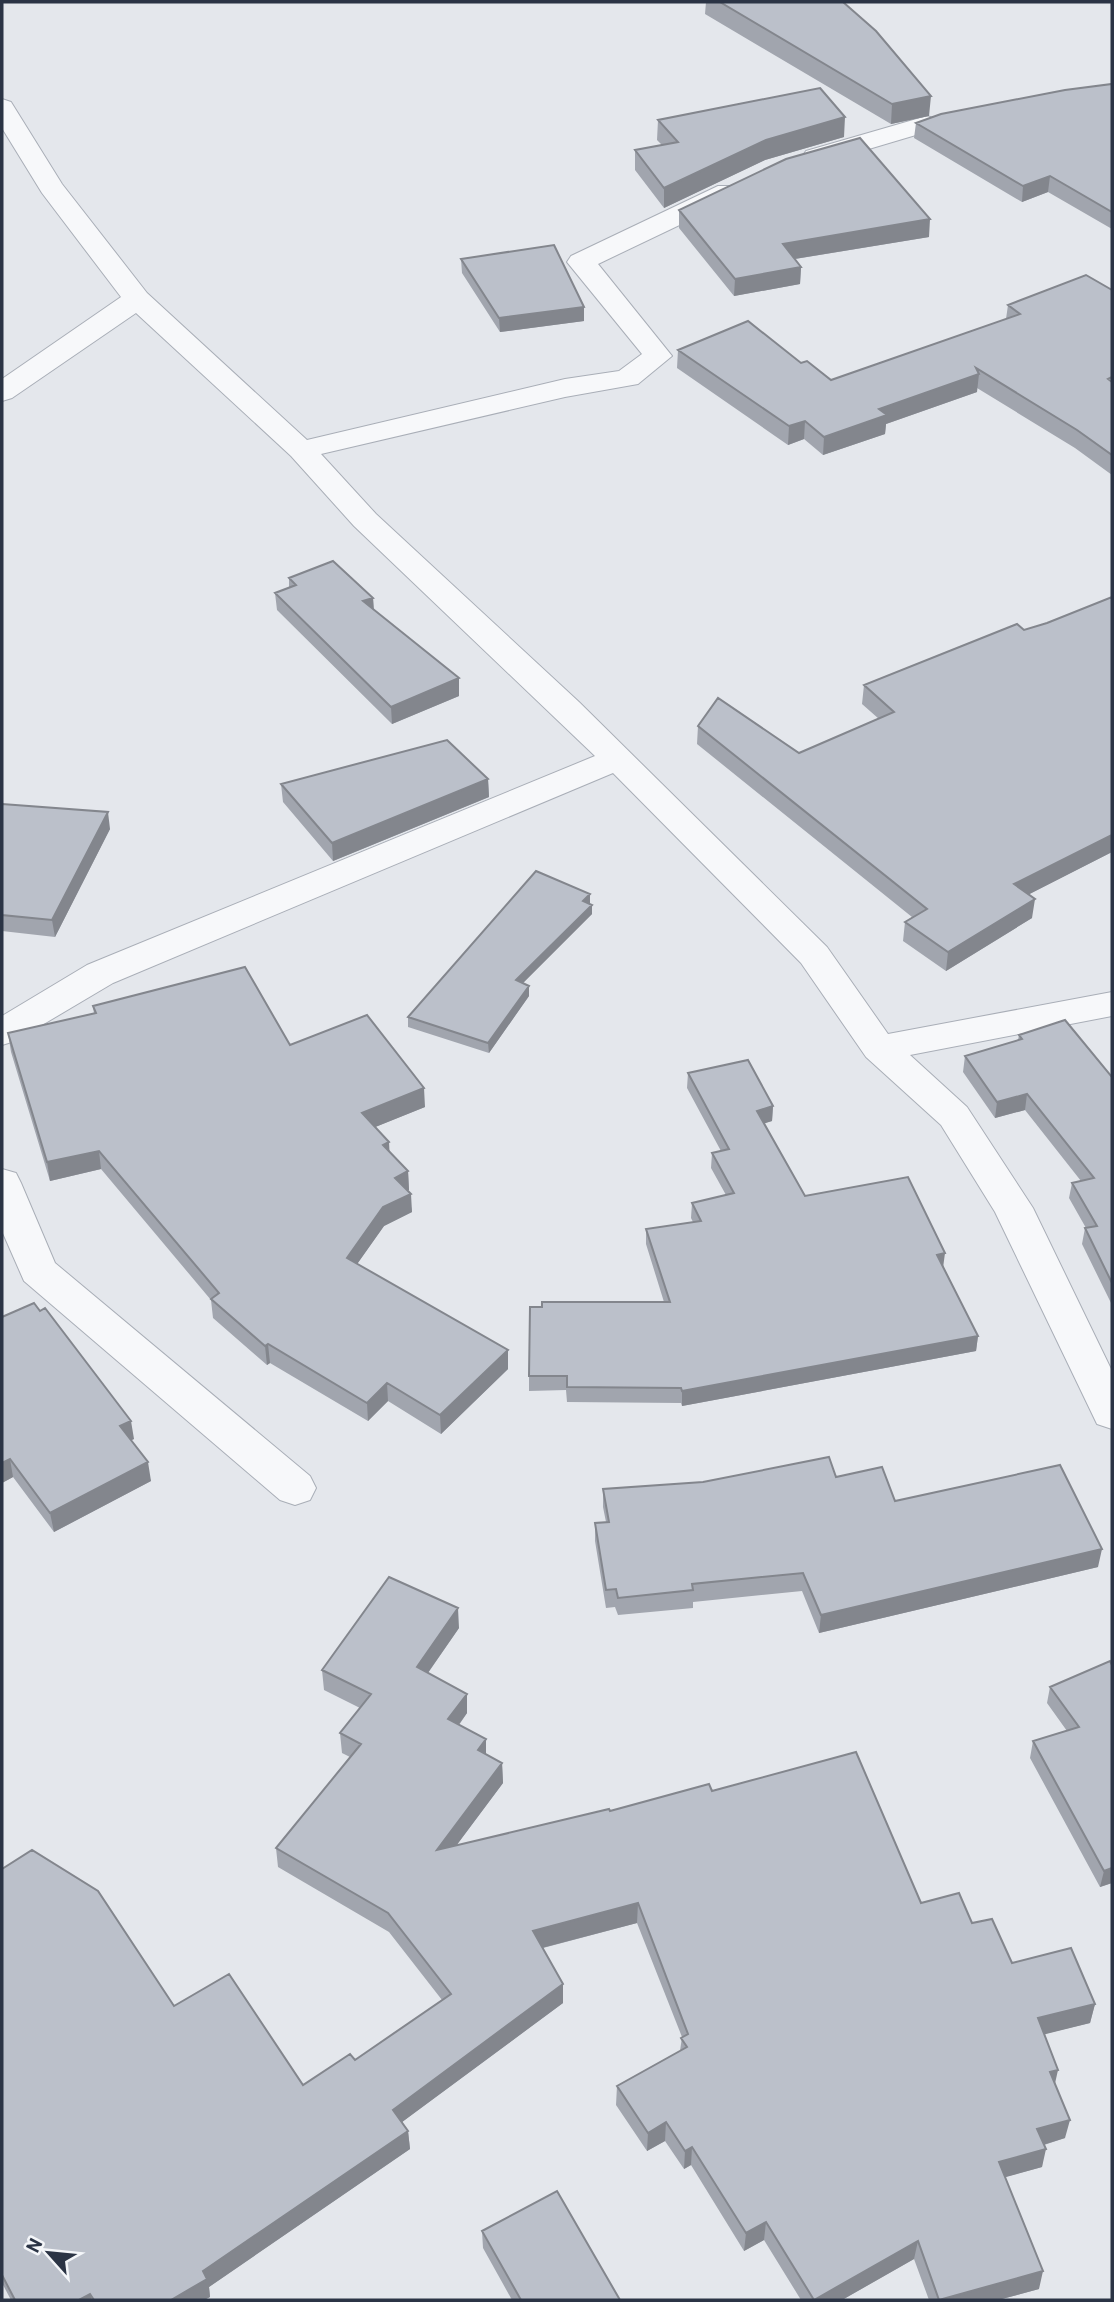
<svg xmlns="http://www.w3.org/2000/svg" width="1114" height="2302" font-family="Barlow,sans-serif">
	<rect width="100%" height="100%" fill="#e4e7ec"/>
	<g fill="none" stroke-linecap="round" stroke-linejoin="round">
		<defs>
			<path id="minor" d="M2,99L11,102L62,184L147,293L307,440L565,379L619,371L642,354L567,262L571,256L718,186H736L740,192L736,198L598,264L672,356L638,384L565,397L321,454L376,514L579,702L827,947L888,1034L1112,992V1016L910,1055L967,1107L1033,1208L1112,1371V1429L1097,1424L995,1212L941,1125L866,1057L801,963L613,773L113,983L15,1041L2,1045V1016L87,965L595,756L354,526L291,456L136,313L12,398L2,401V379L121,297L42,193L2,128Z
				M927,116L936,119L940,124L936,129L815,165L806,163L802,157L806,151Z
				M2,1169L16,1173L21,1183L55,1263L310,1476L316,1488L310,1500L295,1505L280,1500L24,1281L2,1231Z"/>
		</defs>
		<use href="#minor" stroke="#a9aeb7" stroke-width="2"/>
		<use href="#minor" fill="#f7f8fa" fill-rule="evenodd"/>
	</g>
	<path fill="#a1a5ae" d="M706,2H720L929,116L891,124L705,14Z
		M1112,84V229L1048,192L1022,202L914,138L916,123Z
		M658,120L844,137L765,160L664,208L635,170V150L662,145L657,140Z
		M679,210L929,237L795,259L801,267L800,284L734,296L679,228Z
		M461,259L584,307V321L500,332L462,273Z
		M1112,290V475L1075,448L977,388V392L886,424L885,434L823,455L804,439L788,445L677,368L678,350L801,363L831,380L1006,319L1008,305Z
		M289,578L373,598L374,610L459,696L392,724L277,610L275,593L289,588Z
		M1047,623L1112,852L1029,894L1032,918L946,971L903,941L905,922L912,917L697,744L698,726L799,753L879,719L862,704L864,685L1024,630Z
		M488,779L489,797L333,861L283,802L281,784Z
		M2,804L110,829L55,937L2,931Z
		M590,904L592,905V914L523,983L529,996L489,1053L408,1027V1017Z
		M93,1006L290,1045L425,1107L375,1127L390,1152L408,1171L409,1190H408L412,1212L384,1226L357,1264L508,1369L441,1434L388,1401L368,1421L270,1363L267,1365L213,1318L211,1300L101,1169L50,1181L11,1052L8,1033L94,1014Z
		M1019,1035L1112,1077V1305L1082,1244L1085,1228H1086L1069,1198L1072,1183L1081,1181L1025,1110L995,1118L963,1072L965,1056L1018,1040Z
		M688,1073L773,1106L772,1121L764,1123L805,1196L943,1266L978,1336L976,1351L682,1406L681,1403L567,1402L566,1390L529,1391V1376L664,1302L646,1244V1229L693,1222L691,1218L692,1203L726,1195L711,1168L712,1153L721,1151L687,1088Z
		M2,1317L134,1439L131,1440L151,1481L54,1532L13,1477L2,1483Z
		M836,1477L895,1501L1098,1567L819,1633L802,1591L693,1602V1608L618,1615L615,1607L606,1608L595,1541V1523L606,1522L603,1507V1489Z
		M459,1628L428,1673L467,1694V1713L459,1725L486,1755L502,1763L503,1783L456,1846L610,1811L712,1791L921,1903L972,1923L1012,1963L1095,2004L1090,2023L1044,2034L1065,2138L1044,2145L1042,2167L1005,2177L1039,2289L998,2300H929L914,2259L842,2300H801L764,2240L744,2251L691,2165L684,2169L665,2141L647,2151L616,2105L617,2086L680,2051L682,2037L637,1923L543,1948L563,1984V2003L402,2122L408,2131L410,2149L209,2287L210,2297L204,2300H11L2,2283V1869L174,2006L303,2085L355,2060L442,2000L389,1932L278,1867L276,1848L350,1757L342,1753L340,1733L360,1708L324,1690L322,1670Z
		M1112,1665V1883L1100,1887L1030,1758L1033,1741L1067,1731L1047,1703L1050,1687Z
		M482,2231L620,2300H512L483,2248Z"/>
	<path fill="#83868d" d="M931,96L929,116L891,124L892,104Z
		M845,117L844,137L765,160L664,208V188L766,140Z
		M1050,176L1048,192L1022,202L1023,186Z
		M930,219L929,237L782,261L783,244Z
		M801,267L800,284L734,296L735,279Z
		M584,307V321L500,332L499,318Z
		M979,374L977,392L886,424L885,434L823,455L824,437L879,409Z
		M805,421L804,439L788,445L789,426Z
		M373,598L374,615L363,601Z
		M459,678V696L392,724L391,707Z
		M488,779L489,797L333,861L332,843Z
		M108,812L110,829L55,937L52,920Z
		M1112,835V852L1012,903L1014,884Z
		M590,894V904L583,901Z
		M1035,899L1032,918L946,971L948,952Z
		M592,905V914L516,990V980Z
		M529,986V996L489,1053L488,1043Z
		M424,1088L425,1107L363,1132L362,1113Z
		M1027,1094L1025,1110L995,1118L997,1102Z
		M773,1106L772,1121L756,1126L757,1111Z
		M389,1142L390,1161L383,1145Z
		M99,1151L101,1169L50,1181L47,1162Z
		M408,1171L409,1190L396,1196L395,1178Z
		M411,1194L412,1212L384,1226L348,1277L347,1258L383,1207Z
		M945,1253L943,1268L937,1255Z
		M978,1336L976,1351L682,1406V1391Z
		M268,1344L270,1363L267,1365L265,1346Z
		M508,1350V1369L441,1434L440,1415Z
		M387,1383L388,1401L368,1421L367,1403Z
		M131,1421L134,1439L123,1444L120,1426Z
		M10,1459L13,1477L2,1483V1463Z
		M148,1462L151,1481L54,1532L50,1513Z
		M1102,1549L1098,1567L819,1633L821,1615Z
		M458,1608L459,1628L418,1687L417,1667Z
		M467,1694V1713L449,1738L448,1719Z
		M486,1739V1759L478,1750Z
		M502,1763L503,1783L438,1870L437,1850Z
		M1112,1868V1883L1100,1887L1104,1871Z
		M638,1903L637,1923L534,1950L533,1931Z
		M563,1984V2003L394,2128L393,2110Z
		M1095,2004L1090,2023L1034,2037L1038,2018Z
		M1058,2070L1054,2088L1050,2072Z
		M1070,2120L1065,2138L1033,2148L1037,2129Z
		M666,2122L665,2141L647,2151L648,2133Z
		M408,2131L410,2149L209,2287L210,2297L204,2300H171L203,2271Z
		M692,2147L691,2165L684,2169L685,2151Z
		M1046,2149L1042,2167L995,2180L999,2162Z
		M766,2222L764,2240L744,2251L746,2233Z
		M918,2241L914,2259L842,2300H814Z
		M1043,2271L1039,2289L998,2300H939Z
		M90,2294L92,2300H79Z"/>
	<path fill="#bbc0ca" stroke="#83868d" stroke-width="2" d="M720,2H843L876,31L931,96L892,104Z
		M1112,84V212L1050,176L1023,186L916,123L941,114L1065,90Z
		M820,88L845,117L766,140L664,188L635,150L678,142L658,120Z
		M860,138L930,219L783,244L801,267L735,279L679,210L786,159Z
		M554,245L584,307L499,318L461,259Z
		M1086,275L1112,290V377L1108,379L1112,382V455L1077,430L976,368L979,374L879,409L887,415L824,437L805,421L789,426L678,350L748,321L801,363L807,361L831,380L1020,314L1008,305Z
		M333,561L373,598L363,601L459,678L391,707L275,593L296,585L289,578Z
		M1112,597V835L1014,884L1035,899L948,952L905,922L927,909L698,726L718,698L799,753L894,712L864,685L1017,624L1024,630L1047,623Z
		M447,740L488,779L332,843L281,784Z
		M2,804L108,812L52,920L2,915Z
		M536,871L590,894L583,901L592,905L516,980L529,986L488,1043L408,1017Z
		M245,967L290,1045L367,1015L424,1088L362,1113L389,1142L383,1145L408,1171L395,1178L411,1194L383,1207L347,1258L508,1350L440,1415L387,1383L367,1403L268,1344L265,1346L211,1299L219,1293L99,1151L47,1162L8,1033L96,1013L93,1006Z
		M1065,1020L1112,1077V1283L1085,1228L1097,1226L1072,1183L1094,1178L1027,1094L997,1102L965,1056L1022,1039L1019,1035Z
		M748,1060L773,1106L757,1111L805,1196L908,1177L945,1253L937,1255L978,1336L682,1391L681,1388L567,1387V1376H529L530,1307H542V1302H670L646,1229L701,1221L692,1203L734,1193L712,1153L729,1149L688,1073Z
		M34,1303L40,1311L45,1308L131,1421L120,1426L148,1462L50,1513L10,1459L2,1463V1317Z
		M829,1457L836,1477L882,1467L895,1501L1060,1465L1102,1549L821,1615L803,1573L692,1584L693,1590L618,1598L616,1589L606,1590L595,1523L609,1522L603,1489L703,1482Z
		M389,1577L458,1608L417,1667L467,1694L448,1719L486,1739L478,1750L502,1763L437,1850L609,1809L610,1811L709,1784L712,1791L856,1752L921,1903L959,1893L972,1923L992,1919L1012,1963L1071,1948L1095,2004L1038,2018L1058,2070L1050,2072L1070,2120L1037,2129L1046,2149L999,2162L1043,2271L939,2300L918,2241L814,2300L766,2222L746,2233L692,2147L685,2151L666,2122L648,2133L617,2086L687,2047L681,2038L688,2034L638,1903L533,1931L563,1984L393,2110L408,2131L203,2271L207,2279L171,2300H94L90,2294L79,2300H15L2,2275V1869L32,1850L98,1891L174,2006L229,1974L303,2085L350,2054L355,2060L451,1994L388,1913L276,1848L361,1744L340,1733L371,1694L322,1670Z
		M1110,1661L1112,1665V1868L1104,1871L1033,1741L1079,1727L1050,1687Z
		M557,2191L620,2300H521L482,2231Z"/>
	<rect width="1114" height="2302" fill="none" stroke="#2b3445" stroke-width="7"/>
	<g transform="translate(49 2253) rotate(297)" stroke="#f4f6f9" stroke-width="5" paint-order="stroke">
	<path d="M0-5L12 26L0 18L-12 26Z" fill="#2b3445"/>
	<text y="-10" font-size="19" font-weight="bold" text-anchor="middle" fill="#2b3445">N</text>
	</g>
</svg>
